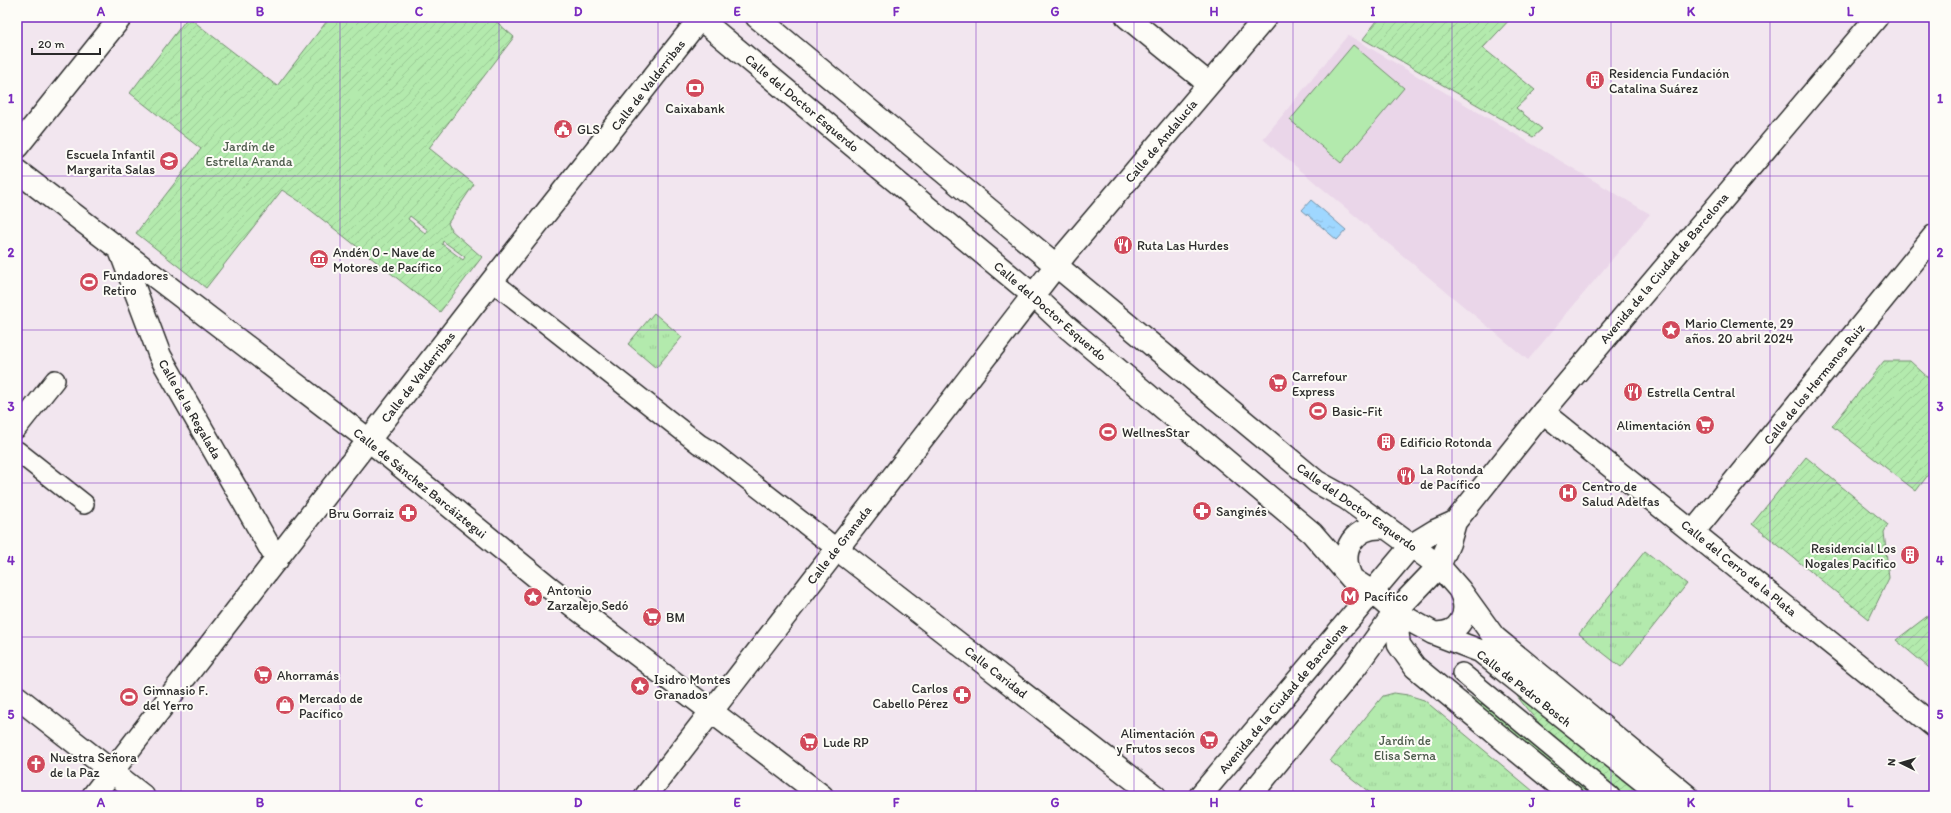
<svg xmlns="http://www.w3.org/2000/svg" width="1951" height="813" font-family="Itim,sans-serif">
	<defs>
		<pattern id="park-tufts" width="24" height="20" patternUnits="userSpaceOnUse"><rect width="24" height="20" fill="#b3eaad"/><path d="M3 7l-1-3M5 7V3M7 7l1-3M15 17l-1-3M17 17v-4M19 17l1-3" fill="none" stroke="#9ac995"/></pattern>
		<pattern id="garden-furrows" width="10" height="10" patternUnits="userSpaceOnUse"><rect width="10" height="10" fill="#b3eaad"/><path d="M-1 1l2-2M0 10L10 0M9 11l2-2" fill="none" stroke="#9ac995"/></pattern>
		<pattern id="water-ripples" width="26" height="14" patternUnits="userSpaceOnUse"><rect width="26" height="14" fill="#9fd7ff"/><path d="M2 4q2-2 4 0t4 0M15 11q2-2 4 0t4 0" fill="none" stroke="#89b9db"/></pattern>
	</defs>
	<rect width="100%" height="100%" fill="#f2e6ef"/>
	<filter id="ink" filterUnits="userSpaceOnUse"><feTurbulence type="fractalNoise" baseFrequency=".025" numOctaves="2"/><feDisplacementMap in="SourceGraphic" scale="8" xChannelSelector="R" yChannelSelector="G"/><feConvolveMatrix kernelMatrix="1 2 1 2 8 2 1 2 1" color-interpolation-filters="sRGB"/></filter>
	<g filter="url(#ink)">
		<path fill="#ead6e9" d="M1348,35L1650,214L1528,360L1263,139Z"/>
		<path fill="url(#park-tufts)" stroke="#6f8a6c" d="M654,313L682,337L656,368L628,344Z
			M1645,551L1687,584L1621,667L1579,634Z
			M1394,693L1408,695L1424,700L1539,796H1374L1330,761L1383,696Z"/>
		<path fill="url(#garden-furrows)" stroke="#6f8a6c" fill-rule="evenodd" d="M188,17L277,86L330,17H491L514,37L429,148L474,184L448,223L451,230L482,257L440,312L299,201L282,190L206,288L136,233L201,149L130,93ZM410,216L428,230L426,234L408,219ZM443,241L465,257L463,260L442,244Z
			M1380,17H1512L1483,48L1535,90L1516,108L1542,129L1533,137L1363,39Z
			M1884,361H1910L1934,383V467L1916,491L1832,426Z
			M1806,457L1888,525L1884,532L1889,578L1869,619L1752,524Z
			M1934,611V672L1896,640Z
			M1456,692L1465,693L1498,714L1601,796H1583L1458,697Z
			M1517,696L1644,796H1618C1583,765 1544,734 1517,696Z"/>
		<path fill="#b3eaad" stroke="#6f8a6c" d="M1353,45L1404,88L1341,163L1290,120Z"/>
		<path fill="url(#water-ripples)" stroke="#7192aa" d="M1311,200L1346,230L1337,240L1302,210Z"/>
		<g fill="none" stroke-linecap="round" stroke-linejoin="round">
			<defs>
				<path id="pedestrian" d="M492,281L699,444L711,451L837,549
					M17,428L55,380
					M17,451L84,504
					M1462,673L1610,796"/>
				<path id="minor" d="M1127,17L1209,84
					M17,171L370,441L550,588L822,796
					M120,250L160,356L277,560
					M1543,412L1934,726
					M1694,531L1934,236
					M837,549L1155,796
					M1395,612L1399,645L1415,667L1572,796
					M17,697L143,796
					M93,796L492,281L701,17
					M646,796L1065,254L1266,17"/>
				<path id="tertiary" d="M17,147L121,17"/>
				<path id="primary" d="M698,17L1033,295L1067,327L1312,533L1352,579L1372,592L1395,612L1433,633L1480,651L1662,796
					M757,17L1317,482L1346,498L1439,566L1460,590L1494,637L1687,796
					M1352,579C1337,550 1355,524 1387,528
					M1433,633C1460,636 1471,613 1460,591
					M1200,796L1412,545L1435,531L1455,522
					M1250,796L1356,666L1395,612L1439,566L1449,543L1455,522L1543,412L1877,17"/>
			</defs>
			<use href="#pedestrian" stroke="#2b2b2b" stroke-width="22"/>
			<use href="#minor" stroke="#2b2b2b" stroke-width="25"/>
			<use href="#tertiary" stroke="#2b2b2b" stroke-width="25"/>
			<use href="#primary" stroke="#2b2b2b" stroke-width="25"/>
			<use href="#pedestrian" stroke="#fdfcf7" stroke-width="19"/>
			<use href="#minor" stroke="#fdfcf7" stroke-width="22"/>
			<use href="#tertiary" stroke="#fdfcf7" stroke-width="22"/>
			<use href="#primary" stroke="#fdfcf7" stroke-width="22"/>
		</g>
	</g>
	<path fill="none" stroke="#7b2cbf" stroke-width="1" stroke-opacity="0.55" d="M181,17V796M340,17V796M499,17V796M658,17V796M817,17V796M976,17V796M1134,17V796M1293,17V796M1452,17V796M1611,17V796M1770,17V796M17,176H1934M17,330H1934M17,483H1934M17,637H1934"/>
	<defs>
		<symbol id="building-disc" viewBox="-11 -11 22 22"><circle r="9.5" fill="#d1495b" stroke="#fdfcf7"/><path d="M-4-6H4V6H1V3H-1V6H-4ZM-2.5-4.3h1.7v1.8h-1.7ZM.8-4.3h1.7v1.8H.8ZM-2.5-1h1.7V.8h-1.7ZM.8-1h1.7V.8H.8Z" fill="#fff"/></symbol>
		<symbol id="bank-disc" viewBox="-11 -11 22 22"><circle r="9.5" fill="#d1495b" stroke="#fdfcf7"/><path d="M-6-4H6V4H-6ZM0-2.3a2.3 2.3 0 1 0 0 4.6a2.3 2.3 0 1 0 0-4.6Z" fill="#fff"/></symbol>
		<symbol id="civic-disc" viewBox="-11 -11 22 22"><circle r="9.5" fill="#d1495b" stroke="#fdfcf7"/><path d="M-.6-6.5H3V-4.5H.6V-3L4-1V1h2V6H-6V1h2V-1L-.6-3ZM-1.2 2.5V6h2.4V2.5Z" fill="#fff"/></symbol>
		<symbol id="school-disc" viewBox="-11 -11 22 22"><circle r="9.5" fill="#d1495b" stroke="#fdfcf7"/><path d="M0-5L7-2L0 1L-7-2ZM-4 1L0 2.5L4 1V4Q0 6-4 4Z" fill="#fff"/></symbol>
		<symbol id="restaurant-disc" viewBox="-11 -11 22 22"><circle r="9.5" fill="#d1495b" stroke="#fdfcf7"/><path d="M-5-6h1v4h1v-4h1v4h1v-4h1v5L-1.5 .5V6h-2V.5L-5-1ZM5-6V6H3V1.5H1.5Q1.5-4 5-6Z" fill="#fff"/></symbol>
		<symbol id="museum-disc" viewBox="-11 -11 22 22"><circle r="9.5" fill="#d1495b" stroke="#fdfcf7"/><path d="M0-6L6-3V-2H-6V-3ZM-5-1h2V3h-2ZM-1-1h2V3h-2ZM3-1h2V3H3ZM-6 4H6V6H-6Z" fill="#fff"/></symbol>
		<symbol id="stadium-disc" viewBox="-11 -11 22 22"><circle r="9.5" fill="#d1495b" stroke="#fdfcf7"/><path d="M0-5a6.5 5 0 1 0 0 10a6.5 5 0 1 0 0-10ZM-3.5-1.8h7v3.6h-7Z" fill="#fff"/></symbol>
		<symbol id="sight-disc" viewBox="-11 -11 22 22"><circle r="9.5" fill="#d1495b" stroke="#fdfcf7"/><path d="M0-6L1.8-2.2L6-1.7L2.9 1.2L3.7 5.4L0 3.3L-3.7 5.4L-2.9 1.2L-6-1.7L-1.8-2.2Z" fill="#fff"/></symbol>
		<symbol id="supermarket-disc" viewBox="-11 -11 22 22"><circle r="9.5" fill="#d1495b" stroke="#fdfcf7"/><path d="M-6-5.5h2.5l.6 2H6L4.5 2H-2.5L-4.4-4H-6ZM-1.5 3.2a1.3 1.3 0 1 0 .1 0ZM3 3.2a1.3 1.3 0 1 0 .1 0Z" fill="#fff"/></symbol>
		<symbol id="hospital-disc" viewBox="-11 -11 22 22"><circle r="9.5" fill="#d1495b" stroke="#fdfcf7"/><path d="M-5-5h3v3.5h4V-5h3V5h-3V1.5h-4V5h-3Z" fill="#fff"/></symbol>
		<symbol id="pharmacy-disc" viewBox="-11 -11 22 22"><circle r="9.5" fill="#d1495b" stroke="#fdfcf7"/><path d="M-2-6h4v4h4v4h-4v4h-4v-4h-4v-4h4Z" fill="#fff"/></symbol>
		<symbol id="metro-disc" viewBox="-11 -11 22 22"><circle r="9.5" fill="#d1495b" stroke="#fdfcf7"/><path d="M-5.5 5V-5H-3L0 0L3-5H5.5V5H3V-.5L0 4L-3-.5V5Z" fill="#fff"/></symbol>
		<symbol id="shop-disc" viewBox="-11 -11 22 22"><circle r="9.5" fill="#d1495b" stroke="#fdfcf7"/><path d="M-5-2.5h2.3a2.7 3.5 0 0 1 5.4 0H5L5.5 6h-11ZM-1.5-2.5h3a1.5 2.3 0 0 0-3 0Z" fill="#fff"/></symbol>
		<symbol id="church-disc" viewBox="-11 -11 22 22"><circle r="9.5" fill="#d1495b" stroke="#fdfcf7"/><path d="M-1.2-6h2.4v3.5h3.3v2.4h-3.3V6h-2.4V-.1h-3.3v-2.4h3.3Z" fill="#fff"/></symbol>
	</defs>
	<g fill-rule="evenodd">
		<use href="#building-disc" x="1584" y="69" width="22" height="22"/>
		<use href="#bank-disc" x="684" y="77" width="22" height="22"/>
		<use href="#civic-disc" x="552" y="118" width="22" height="22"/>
		<use href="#school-disc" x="158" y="150" width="22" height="22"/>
		<use href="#restaurant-disc" x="1112" y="234" width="22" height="22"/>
		<use href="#museum-disc" x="308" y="248" width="22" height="22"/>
		<use href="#stadium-disc" x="78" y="271" width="22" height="22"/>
		<use href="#sight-disc" x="1660" y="319" width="22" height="22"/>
		<use href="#supermarket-disc" x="1267" y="372" width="22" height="22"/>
		<use href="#restaurant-disc" x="1622" y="381" width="22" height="22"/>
		<use href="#stadium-disc" x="1307" y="400" width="22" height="22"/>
		<use href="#supermarket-disc" x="1694" y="414" width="22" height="22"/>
		<use href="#stadium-disc" x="1097" y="421" width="22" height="22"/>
		<use href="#building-disc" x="1375" y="431" width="22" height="22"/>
		<use href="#restaurant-disc" x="1395" y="465" width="22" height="22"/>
		<use href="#hospital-disc" x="1557" y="482" width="22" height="22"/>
		<use href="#pharmacy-disc" x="1191" y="500" width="22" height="22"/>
		<use href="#pharmacy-disc" x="397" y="502" width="22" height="22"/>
		<use href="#building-disc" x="1899" y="544" width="22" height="22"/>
		<use href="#metro-disc" x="1339" y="585" width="22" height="22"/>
		<use href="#sight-disc" x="522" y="586" width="22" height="22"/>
		<use href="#supermarket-disc" x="641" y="606" width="22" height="22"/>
		<use href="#supermarket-disc" x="252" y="664" width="22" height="22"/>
		<use href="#sight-disc" x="629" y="675" width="22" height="22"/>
		<use href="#pharmacy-disc" x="951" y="684" width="22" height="22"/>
		<use href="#stadium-disc" x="118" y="686" width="22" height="22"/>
		<use href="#shop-disc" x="274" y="694" width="22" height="22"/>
		<use href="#supermarket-disc" x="1198" y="729" width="22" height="22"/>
		<use href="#supermarket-disc" x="798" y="731" width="22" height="22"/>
		<use href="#church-disc" x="25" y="753" width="22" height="22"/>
	</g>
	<g text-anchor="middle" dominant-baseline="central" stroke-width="4" stroke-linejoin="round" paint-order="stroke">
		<g font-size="13" fill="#2b2b2b" stroke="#fdfcf7" text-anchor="start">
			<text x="1609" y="73">Residencia Fundación<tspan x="1609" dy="15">Catalina Suárez</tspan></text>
			<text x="695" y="108" text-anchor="middle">Caixabank</text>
			<text x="577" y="129">GLS</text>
			<text x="155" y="154" text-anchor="end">Escuela Infantil<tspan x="155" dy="15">Margarita Salas</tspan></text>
			<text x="1137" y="245">Ruta Las Hurdes</text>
			<text x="333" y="252">Andén 0 - Nave de<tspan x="333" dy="15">Motores de Pacífico</tspan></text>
			<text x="103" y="275">Fundadores<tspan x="103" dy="15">Retiro</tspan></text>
			<text x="1685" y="323">Mario Clemente, 29<tspan x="1685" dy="15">años. 20 abril 2024</tspan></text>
			<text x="1292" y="376">Carrefour<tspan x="1292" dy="15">Express</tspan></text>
			<text x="1647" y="392">Estrella Central</text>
			<text x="1332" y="411">Basic-Fit</text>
			<text x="1691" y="425" text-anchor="end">Alimentación</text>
			<text x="1122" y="432">WellnesStar</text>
			<text x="1400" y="442">Edificio Rotonda</text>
			<text x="1420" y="469">La Rotonda<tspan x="1420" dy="15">de Pacífico</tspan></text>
			<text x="1582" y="486">Centro de<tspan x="1582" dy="15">Salud Adelfas</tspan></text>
			<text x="1216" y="511">Sanginés</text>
			<text x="394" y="513" text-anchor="end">Bru Gorraiz</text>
			<text x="1896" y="548" text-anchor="end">Residencial Los<tspan x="1896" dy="15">Nogales Pacifico</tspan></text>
			<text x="547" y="590">Antonio<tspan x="547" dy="15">Zarzalejo Sedó</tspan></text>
			<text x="1364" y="596">Pacífico</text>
			<text x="666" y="617">BM</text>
			<text x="277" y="675">Ahorramás</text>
			<text x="654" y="679">Isidro Montes<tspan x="654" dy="15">Granados</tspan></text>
			<text x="948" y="688" text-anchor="end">Carlos<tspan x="948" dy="15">Cabello Pérez</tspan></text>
			<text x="143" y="690">Gimnasio F.<tspan x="143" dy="15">del Yerro</tspan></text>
			<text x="299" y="698">Mercado de<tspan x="299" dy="15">Pacífico</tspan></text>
			<text x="1195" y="733" text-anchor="end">Alimentación<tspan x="1195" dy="15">y Frutos secos</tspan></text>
			<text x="823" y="742">Lude RP</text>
			<text x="50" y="757">Nuestra Señora<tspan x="50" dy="15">de la Paz</tspan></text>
		</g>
		<g font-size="13" fill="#2b2b2b" stroke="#fdfcf7">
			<text transform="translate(648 85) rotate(-52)">Calle de Valderribas</text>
			<text transform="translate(802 103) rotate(40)">Calle del Doctor Esquerdo</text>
			<text transform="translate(1161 141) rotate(-50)">Calle de Andalucía</text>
			<text transform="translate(1664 268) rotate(-50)">Avenida de la Ciudad de Barcelona</text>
			<text transform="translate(1050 311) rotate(41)">Calle del Doctor Esquerdo</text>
			<text transform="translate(418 377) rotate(-52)">Calle de Valderribas</text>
			<text transform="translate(1814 384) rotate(-51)">Calle de los Hermanos Ruiz</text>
			<text transform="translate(190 409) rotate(60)">Calle de la Regalada</text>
			<text transform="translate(420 483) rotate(39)">Calle de Sánchez Barcáiztegui</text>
			<text transform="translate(1357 507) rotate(35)">Calle del Doctor Esquerdo</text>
			<text transform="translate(839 545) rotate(-52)">Calle de Granada</text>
			<text transform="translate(1739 568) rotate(39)">Calle del Cerro de la Plata</text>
			<text transform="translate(996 672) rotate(38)">Calle Caridad</text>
			<text transform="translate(1524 688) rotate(38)">Calle de Pedro Bosch</text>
			<text transform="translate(1283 698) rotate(-50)">Avenida de la Ciudad de Barcelona</text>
		</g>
		<g font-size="13" fill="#4d5b4c" stroke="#fdfcf7">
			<text x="249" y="146">Jardín de<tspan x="249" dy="15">Estrella Aranda</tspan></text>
			<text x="1405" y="740">Jardín de<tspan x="1405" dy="15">Elisa Serna</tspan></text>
		</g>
	</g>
	<rect width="1951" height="813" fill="none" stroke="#fdfcf7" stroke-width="44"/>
	<g transform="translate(1901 763) rotate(275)" stroke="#fdfcf7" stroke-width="3" paint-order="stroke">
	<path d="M0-3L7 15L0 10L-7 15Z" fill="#2b2b2b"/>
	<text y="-6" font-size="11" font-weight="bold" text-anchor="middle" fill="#2b2b2b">N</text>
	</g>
	<path d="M32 48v6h68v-6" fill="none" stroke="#2b2b2b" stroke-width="2"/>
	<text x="38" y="48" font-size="12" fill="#2b2b2b" stroke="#fdfcf7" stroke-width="3" paint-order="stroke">20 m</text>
	<rect x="22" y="22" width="1907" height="769" fill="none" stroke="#7b2cbf" stroke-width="1.5"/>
	<g font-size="13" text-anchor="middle" font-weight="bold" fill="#7b2cbf">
		<text x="101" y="16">A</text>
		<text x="260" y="16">B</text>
		<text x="419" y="16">C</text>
		<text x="578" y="16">D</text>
		<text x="737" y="16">E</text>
		<text x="896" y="16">F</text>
		<text x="1055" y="16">G</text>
		<text x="1214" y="16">H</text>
		<text x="1373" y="16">I</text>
		<text x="1532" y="16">J</text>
		<text x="1691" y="16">K</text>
		<text x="1850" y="16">L</text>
		<text x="11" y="103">1</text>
		<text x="1940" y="103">1</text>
		<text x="11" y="257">2</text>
		<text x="1940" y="257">2</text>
		<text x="11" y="411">3</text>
		<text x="1940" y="411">3</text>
		<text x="11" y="565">4</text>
		<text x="1940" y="565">4</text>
		<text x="11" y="719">5</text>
		<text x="1940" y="719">5</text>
		<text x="101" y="807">A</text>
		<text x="260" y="807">B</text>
		<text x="419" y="807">C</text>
		<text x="578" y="807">D</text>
		<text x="737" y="807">E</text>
		<text x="896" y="807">F</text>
		<text x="1055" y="807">G</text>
		<text x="1214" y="807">H</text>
		<text x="1373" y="807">I</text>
		<text x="1532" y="807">J</text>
		<text x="1691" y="807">K</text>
		<text x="1850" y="807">L</text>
	</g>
</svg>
